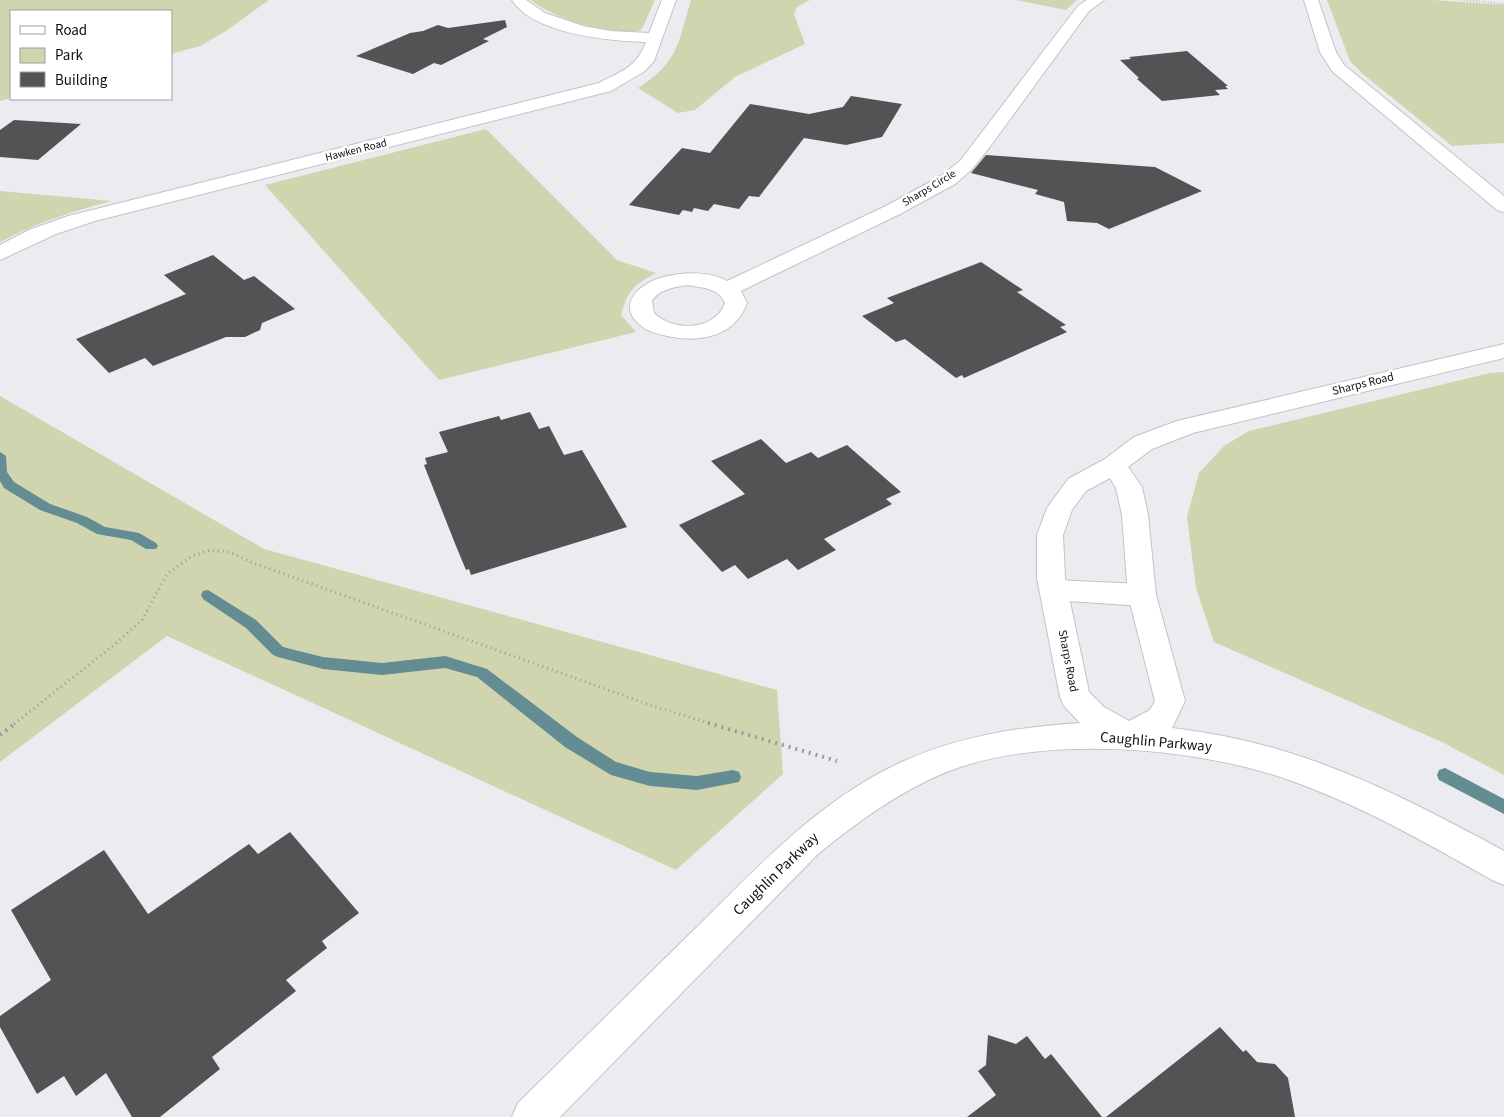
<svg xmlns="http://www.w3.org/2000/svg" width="1504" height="1117" font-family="'Source Sans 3',sans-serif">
	<rect width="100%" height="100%" fill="#ebecef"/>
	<path fill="#d0d4af" d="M0,0H269L226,31L200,46L171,54V11H11V98L0,101Z
		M531,0H655L642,29C620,41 549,17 531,0Z
		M691,0H810L797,7L794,14L805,44L735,77L695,110L678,113L638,88C679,62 678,43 691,0Z
		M1016,0H1077L1066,10Z
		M1327,0H1433L1504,5V143L1452,146L1364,75L1350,61Z
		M486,129L617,260L656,273C634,285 628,290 621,315L636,332L439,380L265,185Z
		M0,191L112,201C73,211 36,223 0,242Z
		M1504,372V775L1442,742L1214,642L1196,588L1187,517L1199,473L1224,446L1249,431L1490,373Z
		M0,396L264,549L777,690L783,774L676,870L167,636L0,762Z"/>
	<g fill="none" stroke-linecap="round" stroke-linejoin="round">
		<path fill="#638c93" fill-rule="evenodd" d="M0,452L6,456L7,472L14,482L50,504L87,517L105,527L139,533L156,543L158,546L156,549H146L131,540L97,534L77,523L40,510L4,488L0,481Z
			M208,590L256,620L283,647L323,657L382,663L445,656L487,669L577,737L616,762L650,772L697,776L733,770L739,772L741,777L739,782L697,790L650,786L611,775L565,747L477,677L445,668L382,675L323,669L278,657L273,655L246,628L203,599L201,595L203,591Z
			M1445,768L1504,799V814L1439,780L1437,775L1439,770Z"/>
	</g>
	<path fill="#525355" d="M505,20L507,27L483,39L489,41L441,65L434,63L413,74L356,56L410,33L423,31L438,25L448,28Z
		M1187,51L1228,86H1225L1228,89L1215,90L1220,95L1162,101L1137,79L1139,78L1120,60L1131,59L1129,57Z
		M851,96L902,104L882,137L846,145L804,138L759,197L749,196L739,209L714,204L708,211L694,208L692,212L683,210L679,215L629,205L682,148L710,153L750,104L809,114L843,107Z
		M14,120L81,124L38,160L0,157V130Z
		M986,155L1155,167L1202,191L1109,229L1097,223L1067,221L1064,202L1035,194L1038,190L971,173Z
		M213,255L244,280L254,276L295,309L262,323L260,330L245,337H226L153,366L145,358L109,373L76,339L186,294L164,275Z
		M981,262L1023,290L1017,292L1066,325L1060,327L1067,332L964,378L962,375L956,378L905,339L896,342L862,316L894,303L887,298Z
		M530,412L539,429L549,426L564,455L582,450L627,527L471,575L469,569L466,570L456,546L424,465L427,464L425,458L448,452L439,432L499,416L501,420Z
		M761,439L786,463L811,452L818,458L847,445L901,492L886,499L892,504L824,539L836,550L798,570L787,559L748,579L735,565L722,572L679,525L745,494L711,461Z
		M290,832L359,913L322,941L327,948L286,980L296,991L212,1057L220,1069L160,1117H132L106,1073L76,1096L64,1076L37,1094L0,1027V1016L51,980L11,910L104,850L148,914L249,844L258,854Z
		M1220,1027L1243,1052L1246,1050L1257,1062L1275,1064L1288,1078L1295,1117H1106Z
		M988,1035L1016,1044L1027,1036L1045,1059L1051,1054L1102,1117H967L996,1095L978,1071L986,1065Z"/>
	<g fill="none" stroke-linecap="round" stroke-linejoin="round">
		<defs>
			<path id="service" d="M1054,580L1142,584L1152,588L1156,595L1152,602L1142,606L1054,600L1044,597L1040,590L1044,583Z"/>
			<path id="minor" d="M512,0H526L545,13L583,26L611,31L649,33L662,0H676L654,61L645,71L611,91L95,221L56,234L0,260V245L29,230L68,216L599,83C622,71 636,68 646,42C609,41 533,34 512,0Z
				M1087,0H1104L1089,11L989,148L972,169L955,184L900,214L741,291L747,303C735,337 699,343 667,336C660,334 652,333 646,329C613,309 637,283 664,277C684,272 709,271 727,281L886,206L941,176L960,161L1071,15L1079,5ZM688,285C703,288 719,288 725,303C715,331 673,332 654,313L652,301C659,289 675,287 688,285Z
				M1304,0H1318L1336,52L1344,65L1504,196V212L1497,210L1332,71L1320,52Z
				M1504,344V358L1193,433L1152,449L1128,467L1142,487L1148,515L1156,595L1185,701L1172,728L1139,746L1128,750L1117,746L1082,725L1064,706L1060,697L1037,578V535L1047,508L1068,479L1105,459L1134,437L1177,421ZM1110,478L1116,488L1122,515L1128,595L1155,701L1150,710L1129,721L1104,707L1089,692L1065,578L1063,535L1072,510L1086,491Z"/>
			<path id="tertiary" d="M1080,723C1151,723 1221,731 1290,753C1364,776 1436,814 1504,851V885L1492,880C1427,843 1360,805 1289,780C1193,746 1039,734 944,773C897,793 856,823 817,855L560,1117H512L518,1103C579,1043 640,983 701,923C763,862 823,797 904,761C960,736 1019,727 1080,723Z"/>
		</defs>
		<use href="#service" stroke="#c2c3c6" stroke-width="2"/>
		<use href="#minor" stroke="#c2c3c6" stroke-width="2"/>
		<use href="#tertiary" stroke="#c2c3c6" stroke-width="2"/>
		<path stroke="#9b9b9e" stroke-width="2" stroke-dasharray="0.5 2.5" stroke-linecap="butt" d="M1461,0L1504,4"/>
		<path stroke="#9b9b9e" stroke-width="3" stroke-dasharray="1 4" stroke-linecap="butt" d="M14,724L114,645L142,620L167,574L192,556L210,550L230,552L253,563L653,706L712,724"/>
		<path stroke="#9b9b9e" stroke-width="4" stroke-dasharray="2 5" stroke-linecap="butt" d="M708,723L837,761
			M0,735L16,723"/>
		<use href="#service" fill="#fff" fill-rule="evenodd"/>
		<use href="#minor" fill="#fff" fill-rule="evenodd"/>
		<use href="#tertiary" fill="#fff" fill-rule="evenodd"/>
	</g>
	<g text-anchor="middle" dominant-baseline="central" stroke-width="5" stroke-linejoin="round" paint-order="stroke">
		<g font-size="11" fill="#101011" stroke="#fff">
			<text transform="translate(356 150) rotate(-14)">Hawken Road</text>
			<text transform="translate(929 188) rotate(-31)">Sharps Circle</text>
		</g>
		<g font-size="12" fill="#101011" stroke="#fff">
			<text transform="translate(1363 384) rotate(-14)">Sharps Road</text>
			<text transform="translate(1068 661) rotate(79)">Sharps Road</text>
		</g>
		<g font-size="15" fill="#101011" stroke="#fff">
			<text transform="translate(1156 742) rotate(5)">Caughlin Parkway</text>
			<text transform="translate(776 874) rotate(-44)">Caughlin Parkway</text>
		</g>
	</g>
	<rect x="10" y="10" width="162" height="90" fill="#ffffff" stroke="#9f9fa0"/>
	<rect x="20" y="26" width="25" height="8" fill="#ffffff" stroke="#9f9fa0"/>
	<text x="55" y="35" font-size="15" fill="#101011">Road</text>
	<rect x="20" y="48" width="25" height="15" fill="#d0d4af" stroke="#9f9fa0"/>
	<text x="55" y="60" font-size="15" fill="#101011">Park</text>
	<rect x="20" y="72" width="25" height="15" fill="#525355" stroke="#9f9fa0"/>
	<text x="55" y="85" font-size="15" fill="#101011">Building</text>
</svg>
